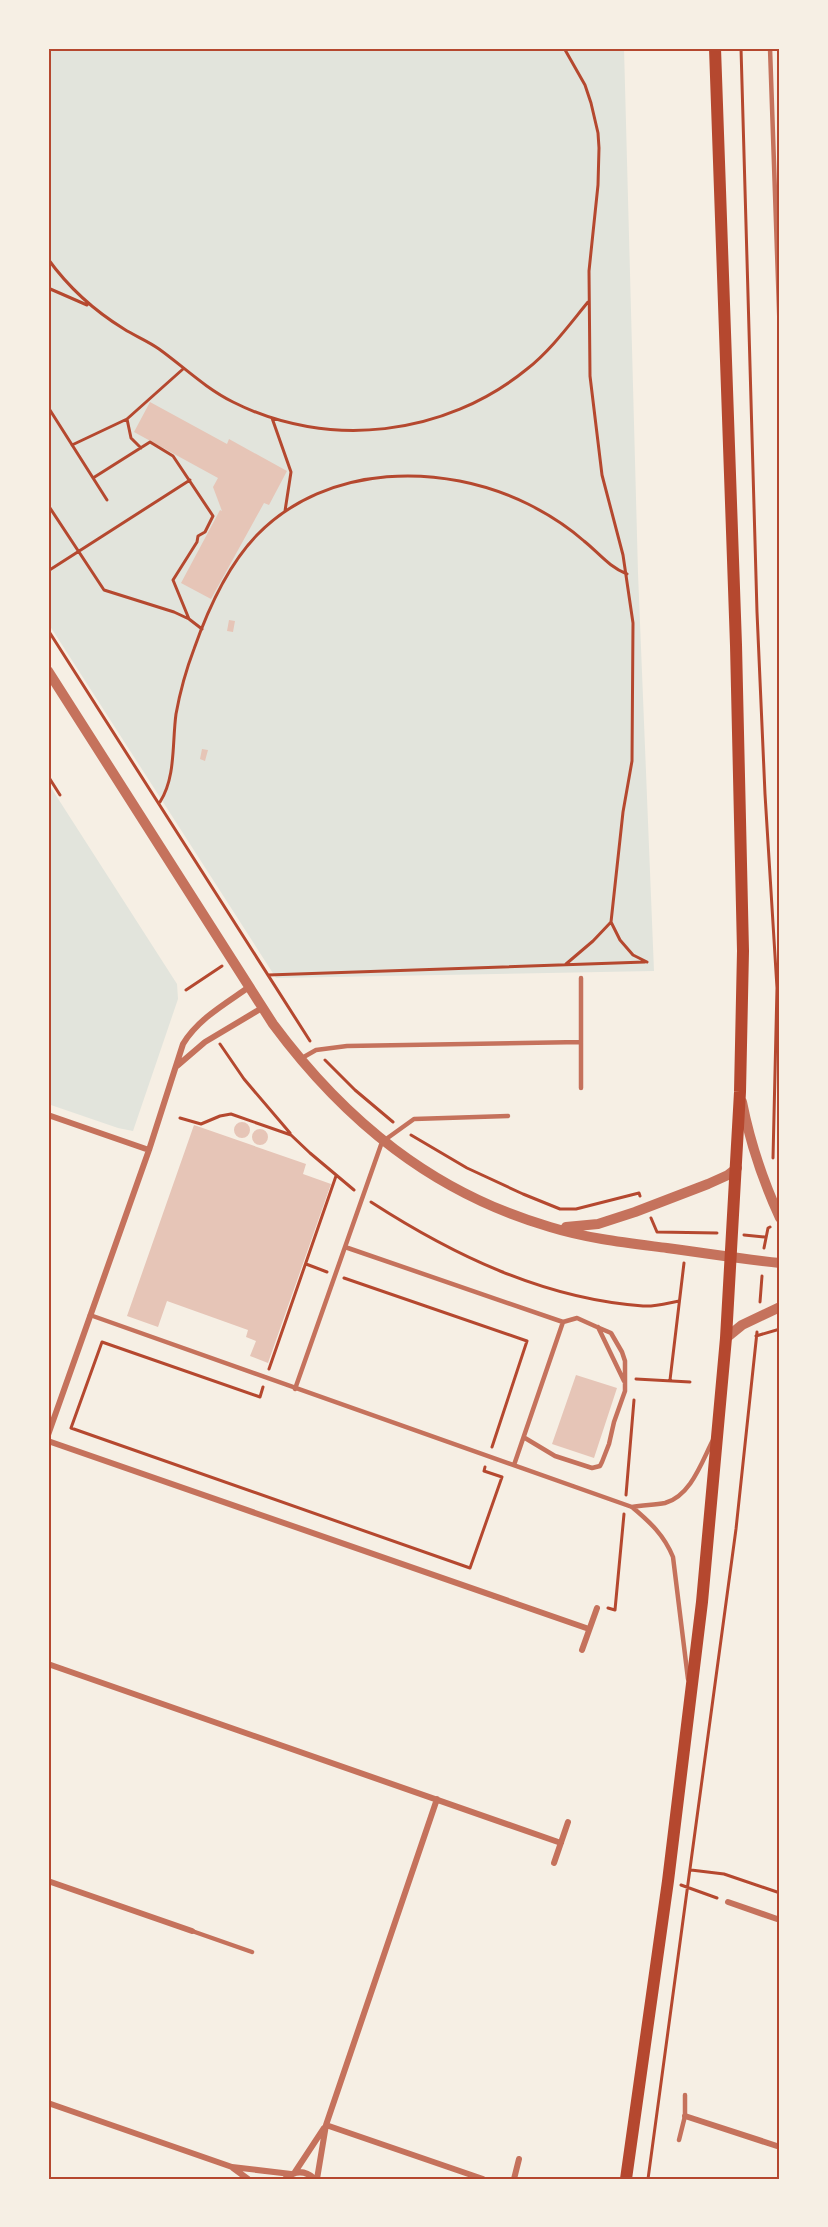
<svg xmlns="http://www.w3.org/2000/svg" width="828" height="2227" font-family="'Playfair Display',serif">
	<rect width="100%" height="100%" fill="#f6efe4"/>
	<path fill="#e2e4dc" d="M48,48H624L638,573L654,971L276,978L48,623Z
		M48,783L177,984L178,999L133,1131L118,1128L48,1104Z"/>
	<path fill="#e6c5b7" d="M150,402L227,444L229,439L287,471L269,505L264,503L211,599L181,583L220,510L222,511L213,487L218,478L134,432Z
		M229,620L235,621L233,632L227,631Z
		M202,749L208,750L205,761L200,759Z
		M234 1130a8 8 0 1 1 16 0a8 8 0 1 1-16 0Z
		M194,1125L306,1164L303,1174L331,1184L268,1363L250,1356L256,1341L246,1337L248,1330L167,1301L158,1327L127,1316Z
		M252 1137a8 8 0 1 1 16 0a8 8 0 1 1-16 0Z
		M576,1375L617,1388L594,1458L552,1444Z"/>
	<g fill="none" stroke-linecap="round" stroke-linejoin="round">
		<path stroke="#b5482f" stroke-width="3" d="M564,48L585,85L591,103L598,133L599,148L598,185L589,271L590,376L602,475L623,555L633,623L632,761L623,812L611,922L620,940L633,955L647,962
			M741,48L757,612L765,794L777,988L773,1158
			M48,259C69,288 93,310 124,329C135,336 148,341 159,349C184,367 205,388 233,402C328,450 445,436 527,369C551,350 569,325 588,302
			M48,288L87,305
			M48,407L107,500
			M272,418L291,472L285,511
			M127,419L131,438L141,448
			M72,445L127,419L183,369
			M93,478L150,442L173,456L213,516L205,532L198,536L197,542L173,580L189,619
			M48,505L104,590L174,612L189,619L202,629
			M48,571L190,480
			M48,630L310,1041
			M48,776L60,795
			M160,802C176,777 172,743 176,714C180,692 186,670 194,649C208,609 228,565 257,535C327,463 443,462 528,504C548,514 567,526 584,541C599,553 609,567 627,574
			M566,964L593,941L611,922
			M268,975L645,962
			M186,990L222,966
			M220,1044L244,1079L290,1133
			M325,1060L355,1090L393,1122
			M180,1118L201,1124L220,1116L231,1114L291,1135L310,1153L354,1190
			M411,1135L467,1168L523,1194L560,1209H576L639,1193L640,1196
			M371,1202C453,1255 544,1299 643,1306C655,1307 668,1303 679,1301
			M651,1218L657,1232L717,1233
			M744,1235L765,1237
			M764,1248L768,1228L770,1227
			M306,1264L327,1272
			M344,1278L527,1341L492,1447
			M760,1302L762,1276
			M756,1336L780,1329
			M269,1369L336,1176
			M636,1379L690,1382
			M670,1380L684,1263
			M263,1387L260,1397L102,1342L71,1428L470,1568L502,1477L484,1471L485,1467
			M626,1495L634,1400
			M608,1608L615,1610L624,1514
			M691,1870L724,1874L780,1893
			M681,1885L717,1898
			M648,2179L736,1529L757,1332"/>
		<path stroke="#c5725c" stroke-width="4.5" d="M770,48L780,338
			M581,978V1088
			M302,1058L316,1050L347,1046L581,1042
			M345,1247L563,1322L514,1465
			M90,1315L632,1507C650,1522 664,1535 673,1557L688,1679
			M598,1327L624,1381
			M295,1389L382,1142L414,1119L508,1116
			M525,1438L555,1456L592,1468L600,1466L602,1462L609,1444L614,1422L625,1391V1361L622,1352L611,1333L597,1327L577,1318L563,1322
			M632,1507C643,1505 655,1505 665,1503C691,1496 702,1461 713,1440
			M192,1931L252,1952
			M679,2140L685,2116V2095"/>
		<path stroke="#c5725c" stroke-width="6" d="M177,1066L205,1042L262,1008
			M48,1115L149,1150
			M48,1435L149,1150L183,1044C198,1019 225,1004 249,987
			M48,1441L589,1629
			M582,1650L597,1608
			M48,1664L561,1843
			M554,1863L568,1822
			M48,1881L192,1931
			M728,1902L780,1920
			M48,2103L232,2167L291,2174
			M685,2116L780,2147
			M326,2125L483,2179
			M233,2168L248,2179
			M295,2172L324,2128
			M285,2179C295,2170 305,2170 315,2179
			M317,2179L326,2125L437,1799
			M514,2179L519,2159"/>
		<path stroke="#c5725c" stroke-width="10" d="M48,671L273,1024C345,1121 433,1193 550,1227C589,1239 628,1243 667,1248C705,1253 742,1259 780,1263
			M742,1102C750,1142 763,1181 780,1218
			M566,1227L598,1224L635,1212L708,1184L728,1175L737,1168
			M726,1338L742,1325L780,1307"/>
		<path stroke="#b5482f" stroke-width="12" d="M626,2179L668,1881L702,1602L726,1338L740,1092L743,951L736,645L715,48"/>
	</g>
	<rect width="828" height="2227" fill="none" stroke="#f6efe4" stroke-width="99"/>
	<rect x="50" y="50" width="728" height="2128" fill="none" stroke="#b5482f" stroke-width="2"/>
</svg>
